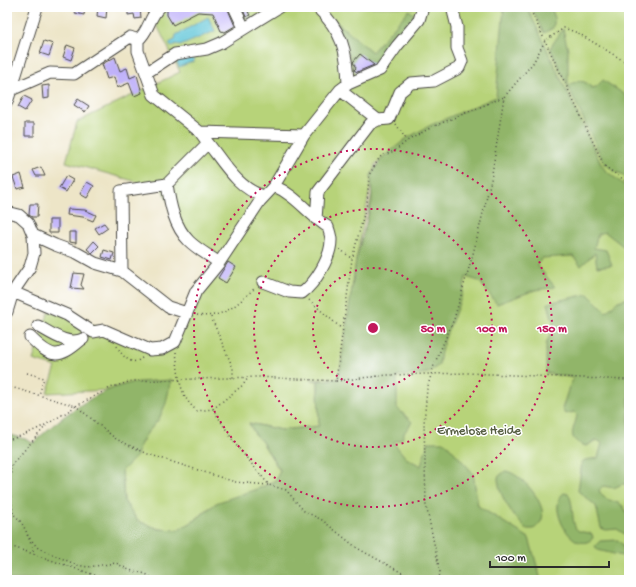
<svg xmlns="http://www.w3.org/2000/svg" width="636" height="587" font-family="'Gochi Hand',sans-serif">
	<rect width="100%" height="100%" fill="#fff"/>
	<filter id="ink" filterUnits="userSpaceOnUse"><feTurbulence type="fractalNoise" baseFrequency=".025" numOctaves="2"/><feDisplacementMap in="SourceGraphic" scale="8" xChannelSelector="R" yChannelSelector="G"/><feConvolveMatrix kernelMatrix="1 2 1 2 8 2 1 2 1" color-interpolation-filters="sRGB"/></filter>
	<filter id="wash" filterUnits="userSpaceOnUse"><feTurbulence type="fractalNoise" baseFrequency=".012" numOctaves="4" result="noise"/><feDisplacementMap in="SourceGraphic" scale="16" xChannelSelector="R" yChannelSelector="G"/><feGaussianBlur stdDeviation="0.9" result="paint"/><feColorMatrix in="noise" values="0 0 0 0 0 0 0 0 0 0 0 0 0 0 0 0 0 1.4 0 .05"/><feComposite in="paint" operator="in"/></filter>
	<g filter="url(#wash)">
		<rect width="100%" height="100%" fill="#ede5c7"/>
		<path fill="#b7d379" stroke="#717f52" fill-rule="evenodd" d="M148,7H411L413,9L416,7H629V580H294L337,379L310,380L318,381L319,426L281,430L249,423L256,436L260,439L280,471L276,480L260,488L209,508L194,521L179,530L159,529L138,521L124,501L122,471L137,456L139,447L147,433L159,419L169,387L47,393L56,367L33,360L49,311L172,350L217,264L187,240L162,189L66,162L77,122L180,72ZM384,159L375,175L346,333L356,260L375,164Z"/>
		<path fill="#91b569" stroke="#5e704a" d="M504,7H523L529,11L601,164L605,170L629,189V245L623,246L605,232L598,234L594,248L606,250L612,265L597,267L595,253L581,266L573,256L542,258L537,265L555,287L535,290L497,304L479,281L466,277C462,308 441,335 439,365L428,373L397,376V408L412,422L404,433L402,439L393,442L406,458L421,466L428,442H445L473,473L478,506L529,538L541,580H446L439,577L438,580H7V434L25,439L33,443C60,418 93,391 131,383C144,381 158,381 171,380L166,403L159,419L147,433L139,447L137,456L122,471L124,501L138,521L159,529L178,530L194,521L216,503L260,488L276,480L280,470L260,439L256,436L249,423L281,430L319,426L318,381L339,378L356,260L372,201L371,175L382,158L407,138L431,125L496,97Z
			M531,7H551L555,18L553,28L544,33Z
			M409,10L416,16C408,25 399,33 392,42C383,55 379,71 361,74L356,71L333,19L372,52Z
			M563,29L568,50V86C576,80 585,79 592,88L596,87L603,80C612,87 622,91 629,100V181L622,174L615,172L604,163L550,48Z
			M588,294L606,312L618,301L629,298V484H622L614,488L603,486L599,490C604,503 615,499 623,506L629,518V537L617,529L606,530L601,528L596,506L578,491L582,462L585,460L598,458L602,443L597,440L586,446C564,439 575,429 577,415L574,412L565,414L562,409L569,387L574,378L546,373V344L554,326L548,303Z
			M505,471C520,472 547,503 542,519C541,523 537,526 534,529H526C513,515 498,496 498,477Z
			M564,493L568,494C575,503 570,528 579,531C584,533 588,532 592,534L593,538C574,558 545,506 564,493Z
			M618,540L623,545L625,552L622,556L598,550L595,546L600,541Z"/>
		<path fill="#5bc4d7" stroke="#437881" d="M208,17L215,31L180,46L176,44L171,47L169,43L175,40L176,35Z
			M191,52L194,61L179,67L176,59Z"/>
		<g id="blocks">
			<path fill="#bfb1f9" d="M77,7H85L84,15L75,13Z
				M98,7H107L106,18L97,16Z
				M140,7L141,18L135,19L134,14L128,15V9Z
				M167,7H227L235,26L225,32L221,31L213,13L198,12L173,25L167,15Z
				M242,7H258L248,12L250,15L246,17Z
				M44,41L53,44L49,56L40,53Z
				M67,45L75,48L71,60L63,57Z
				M360,54L374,65L357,72L354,70L356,68L353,62Z
				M115,57L120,71L127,68L130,78L137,75L142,93L134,96L129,83L117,88L114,77L107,79L102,64Z
				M49,85V98L43,99L42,86Z
				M24,96L32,100L25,111L18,107Z
				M78,99L89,106L85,112L74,105Z
				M25,123H34V136H25Z
				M41,167L45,176H36L33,170Z
				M21,174L25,187L17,189L13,177Z
				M66,176L73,180L66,192L59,188Z
				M87,182L94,186L87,198L80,194Z
				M30,204H38L37,217H32L29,215Z
				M68,209L85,210L96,215L93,221L83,217L67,215Z
				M49,220H58V233H49Z
				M104,223L108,228L99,234L95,228Z
				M69,232H76V243L69,242Z
				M94,241L99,246L92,253L87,249Z
				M104,250L114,253L112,260L102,257Z
				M228,262L236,267L226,283L218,278Z
				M74,273L84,274L81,285L84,289L71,288Z"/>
		</g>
	</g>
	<g filter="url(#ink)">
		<use href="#blocks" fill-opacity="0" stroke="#484742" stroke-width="1"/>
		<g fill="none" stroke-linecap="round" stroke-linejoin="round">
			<defs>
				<path id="minor" d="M234,7L244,28
					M317,7C342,31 347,50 348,84
					M146,73L175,54L207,49L221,43L279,7
					M340,90L378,120L389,119L400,92L411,83L434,81L459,68L462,61L457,48V27L452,7
					M7,92L11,90L37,7
					M7,102L11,90L50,73L74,74L130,37L138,40C149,32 149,16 160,7
					M200,132L304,135
					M208,143C223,162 239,190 264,196
					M167,184C170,204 174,226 189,241C197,249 210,256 219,263
					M7,212L19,215L28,223L33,235L55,245L77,253L95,263L122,271L168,307L187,313
					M316,219L318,192L370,124L378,120
					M122,271L121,191L167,184L208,143L200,132L154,95L138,51V40
					M263,282L289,292L302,293C315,283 331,258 331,240C331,236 329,231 328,227C309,215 296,195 274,186
					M13,292L67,315L93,332L104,330L150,350L162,349L175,342L196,291L219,263L260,201L274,186L304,135L340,90L348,84L380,70L397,46L419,20L423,7
					M7,312L13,292L30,267L34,253L33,235
					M38,326C51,333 68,346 83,339
					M30,337C51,358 58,360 81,340"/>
			</defs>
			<use href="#minor" stroke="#484742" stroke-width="13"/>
			<path stroke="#484742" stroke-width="1.5" stroke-dasharray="1 3" stroke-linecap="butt" d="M529,7L603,163C610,173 621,175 629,185
				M396,124L407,141
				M340,249L352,259
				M309,300L342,329
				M197,315C224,319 236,305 255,288
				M211,317L233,368V378
				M117,346C122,356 132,368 143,357
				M176,352C179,375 178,395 197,411L213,409L236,445L269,485L286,490L304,511L322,520L357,548L415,580
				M27,373L44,378L39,395
				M336,381L387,375L467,373L629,380
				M7,386L76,406L110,388L132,381L258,377L336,381L352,259L367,203L369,175L380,157L396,150L407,141L432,127L504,97
				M213,409L243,385L248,378
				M7,440C34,433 53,421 76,406L116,439L148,454L235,482L268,485
				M7,512C24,515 29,541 35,555
				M13,513L9,485L12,464L46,426
				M27,535L38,548L77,565L88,567L116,563L129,570L146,574L154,580
				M7,545L109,580
				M400,574L402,580
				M439,580L440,572L426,505L424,423L427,389L434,365L454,319L473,254L491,180L504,97L533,63L545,41L564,28L578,33L629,64"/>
			<use href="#minor" stroke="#fff" stroke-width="11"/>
		</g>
	</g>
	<g fill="none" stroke="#c2185b" stroke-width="2" stroke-dasharray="2 4">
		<circle cx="373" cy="328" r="60"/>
		<circle cx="373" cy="328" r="119"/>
		<circle cx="373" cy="328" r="179"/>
	</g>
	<g text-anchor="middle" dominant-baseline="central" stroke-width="3" stroke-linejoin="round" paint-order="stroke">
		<g font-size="13" fill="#555d42" stroke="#fff">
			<text x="479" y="431">Ermelose Heide</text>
		</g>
	</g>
	<circle cx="373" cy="328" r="6" fill="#c2185b" stroke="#fff" stroke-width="2"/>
	<g font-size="12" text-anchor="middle" font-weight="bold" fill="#c2185b" stroke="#fff" stroke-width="3" stroke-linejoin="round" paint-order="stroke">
		<text x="433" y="332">50 m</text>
		<text x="492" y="332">100 m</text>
		<text x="552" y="332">150 m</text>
	</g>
	<rect width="636" height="587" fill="none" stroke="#fff" stroke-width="24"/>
	<path d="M490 561v6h119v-6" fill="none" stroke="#2b2b2b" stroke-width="2"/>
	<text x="496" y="561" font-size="12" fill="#2b2b2b" stroke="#ffffff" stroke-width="3" paint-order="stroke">100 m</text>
</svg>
